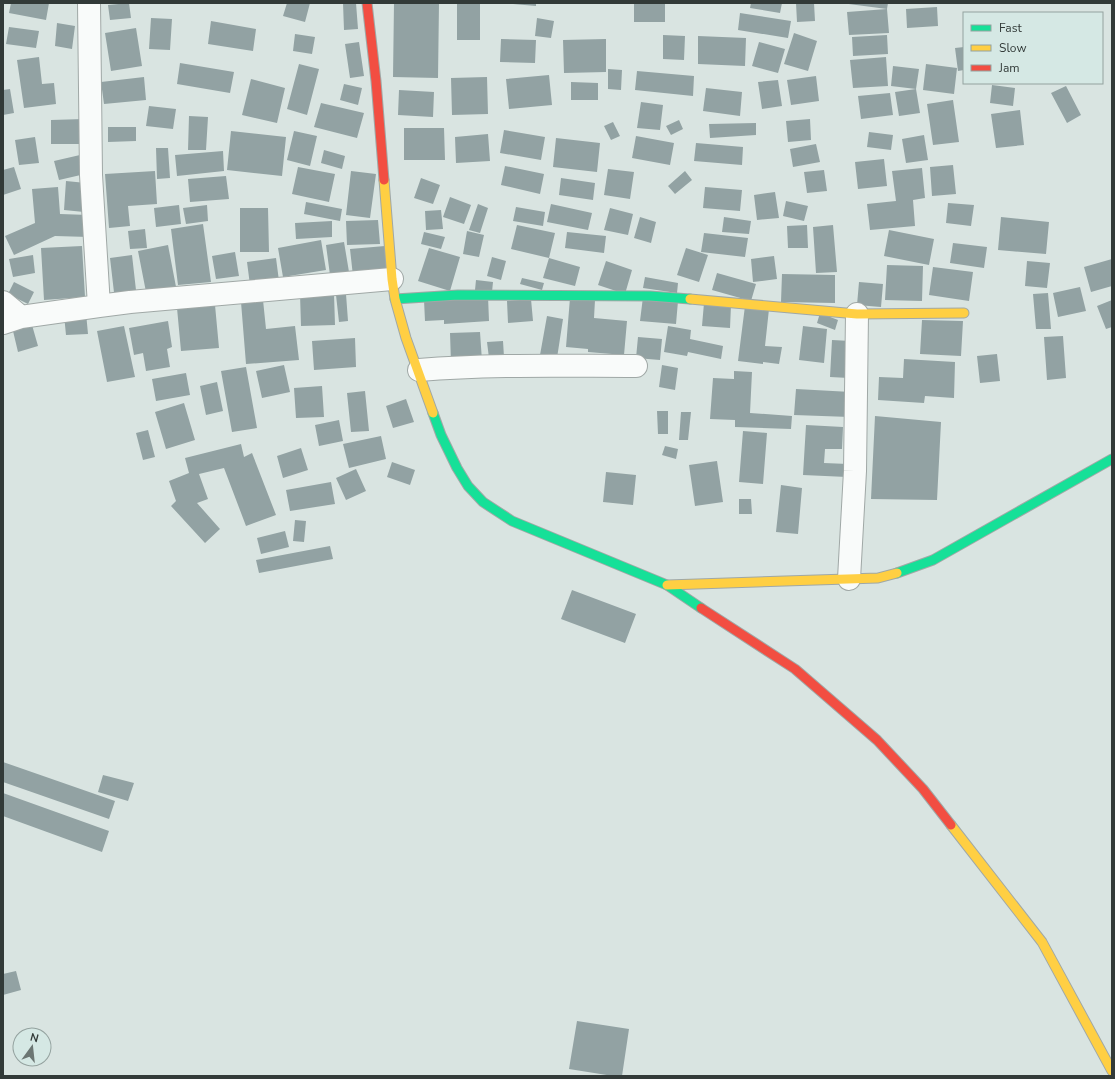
<svg xmlns="http://www.w3.org/2000/svg" width="1115" height="1079" font-family="'Nunito Sans',sans-serif">
	<rect width="100%" height="100%" fill="#d9e4e1"/>
	<path fill="#92a2a3" d="M11,3H49L46,20L9,13Z
		M129,3L131,18L110,20L108,5Z
		M287,3H310L305,22L283,16Z
		M343,3H356L358,29L344,30Z
		M394,3H439L438,78L393,77Z
		M457,3H480V40H457Z
		M513,3H536V6L513,4Z
		M634,3H665V22H634Z
		M751,3H782L780,13L750,8Z
		M796,3H814L815,21L797,22Z
		M841,3H888L887,9Z
		M937,7L938,26L907,28L906,9Z
		M887,9L889,33L849,35L847,12Z
		M740,13L791,21L788,38L738,30Z
		M151,18L172,19L170,50L149,49Z
		M537,18L554,21L551,38L535,36Z
		M211,21L256,29L253,51L208,44Z
		M57,23L75,26L72,49L55,46Z
		M9,27L39,31L36,48L6,44Z
		M136,28L142,66L111,71L105,33Z
		M794,33L817,41L808,71L784,64Z
		M295,34L315,37L312,54L293,51Z
		M663,35L685,36L684,60L663,59Z
		M887,35L888,54L853,56L852,37Z
		M698,36L746,38L745,66L698,64Z
		M501,39L536,40L535,63L500,62Z
		M606,39V72L564,73L563,40Z
		M359,42L364,76L350,78L345,44Z
		M759,42L785,49L778,73L752,66Z
		M964,47V70L958,71L955,48Z
		M39,57L42,84L54,83L56,104L24,108L17,60Z
		M886,57L888,86L853,88L850,60Z
		M180,63L234,72L230,93L177,84Z
		M299,64L319,69L307,115L287,109Z
		M926,64L957,68L954,94L923,90Z
		M893,66L919,69L916,89L891,86Z
		M608,69L622,70L621,90L608,89Z
		M637,71L694,76L693,96L635,90Z
		M549,75L552,105L509,109L506,79Z
		M816,76L819,101L791,105L787,80Z
		M144,77L146,100L104,104L101,82Z
		M487,77L488,114L452,115L451,78Z
		M251,79L285,88L277,123L242,115Z
		M778,80L782,106L762,109L758,82Z
		M571,82L598,83V100H571Z
		M344,84L362,88L358,105L340,100Z
		M992,85L1015,88L1013,106L990,103Z
		M1066,86L1081,115L1067,123L1051,93Z
		M706,88L742,92L740,116L703,111Z
		M10,89L14,113L3,115V90Z
		M916,89L920,113L899,116L895,92Z
		M399,90L434,92L433,117L398,115Z
		M890,93L893,115L861,119L858,96Z
		M953,100L959,142L933,145L927,104Z
		M641,102L663,105L660,130L637,128Z
		M321,103L364,113L357,138L314,127Z
		M149,106L176,109L173,129L146,126Z
		M1020,110L1024,145L996,148L991,114Z
		M189,116L208,117L206,150H188Z
		M84,119V144H51V120Z
		M810,119L811,140L788,142L786,121Z
		M679,120L683,129L671,135L666,126Z
		M613,122L620,136L611,140L604,126Z
		M756,123V135L710,138L709,124Z
		M108,127H136V141L108,142Z
		M404,128H444L445,160H404Z
		M504,130L545,137L541,160L500,153Z
		M231,131L286,137L282,176L227,170Z
		M294,131L317,136L310,166L287,160Z
		M869,132L893,135L891,150L867,147Z
		M488,134L490,161L456,163L455,137Z
		M924,135L928,160L906,163L902,139Z
		M636,136L674,143L670,165L632,158Z
		M35,137L39,163L19,165L15,140Z
		M556,138L600,143L597,172L553,167Z
		M696,143L743,147L742,165L694,161Z
		M816,144L820,162L793,167L790,149Z
		M156,148H168L170,178L157,179Z
		M324,150L345,156L342,169L321,163Z
		M223,151L224,171L177,176L175,155Z
		M80,155L85,174L59,180L54,161Z
		M884,159L887,186L858,189L855,162Z
		M953,165L956,194L932,196L930,167Z
		M505,166L544,174L540,194L501,185Z
		M14,167L21,189L3,195V170Z
		M298,167L335,174L329,202L292,194Z
		M922,168L925,198L913,200L915,226L870,230L867,204L896,201L892,171Z
		M608,169L634,172L630,199L604,195Z
		M824,170L827,191L807,193L804,172Z
		M155,171L157,204L128,206L130,226L109,228L105,174Z
		M351,171L376,174L370,218L346,215Z
		M685,171L692,180L675,194L668,186Z
		M226,176L229,199L190,202L188,179Z
		M421,178L440,185L433,204L414,198Z
		M561,178L595,183L593,200L559,195Z
		M66,181L86,183L84,212L64,210Z
		M58,187L60,214L89,215V237L55,236L14,255L5,236L35,223L32,189Z
		M705,187L742,190L740,211L703,208Z
		M775,192L779,218L757,220L754,195Z
		M450,197L471,205L464,224L443,217Z
		M786,201L808,206L804,221L783,216Z
		M306,202L342,209L340,221L304,214Z
		M948,203L974,205L971,226L946,223Z
		M478,204L488,208L480,233L469,230Z
		M551,204L592,213L588,230L547,222Z
		M179,205L181,224L156,227L154,208Z
		M207,205L208,221L186,224L183,208Z
		M516,207L545,212L543,226L513,221Z
		M240,208H268L269,252H240Z
		M610,208L633,214L628,235L604,230Z
		M441,210L443,229L426,230L425,211Z
		M640,217L656,222L651,243L634,238Z
		M724,217L751,221L749,234L722,232Z
		M1001,217L1049,222L1046,254L998,250Z
		M378,220L380,244L347,245L346,221Z
		M332,221V237L296,239L295,223Z
		M203,224L211,282L178,285L171,229Z
		M517,225L555,233L549,258L580,267L575,286L543,278L549,258L511,249Z
		M807,225L808,248H788L787,226Z
		M833,225L837,272L816,273L813,227Z
		M145,229L147,248L130,249L128,231Z
		M889,230L934,239L929,265L884,256Z
		M467,231L484,235L479,257L463,254Z
		M424,232L445,237L441,249L421,244Z
		M567,232L606,236L604,253L565,248Z
		M704,233L748,238L745,257L701,252Z
		M321,240L326,270L283,277L278,248Z
		M344,242L349,272L330,275L326,245Z
		M953,243L987,247L984,268L950,263Z
		M168,245L177,292L147,297L138,251Z
		M82,246L85,297L44,300L41,248Z
		M385,246L388,272L353,276L350,249Z
		M429,248L460,257L450,291L418,281Z
		M686,248L708,255L699,282L677,275Z
		M235,252L239,276L216,279L212,256Z
		M33,255L35,273L13,277L9,259Z
		M132,255L137,299L115,301L110,258Z
		M774,256L777,279L753,282L751,259Z
		M492,257L506,261L501,280L487,276Z
		M276,258L279,281L250,285L247,262Z
		M1112,259V286L1091,292L1084,267Z
		M606,261L632,270L625,294L598,285Z
		M1027,261L1050,263L1047,288L1025,286Z
		M887,265L923,266L922,301L885,300Z
		M933,267L973,272L969,301L929,295Z
		M717,273L756,284L751,301L712,290Z
		M782,274L835,275V303L781,302Z
		M645,277L678,283L677,293L643,288Z
		M522,278L544,283L542,290L520,284Z
		M476,280L493,282L492,292L475,290Z
		M14,282L34,292L28,304L8,294Z
		M859,282L883,284L881,307L857,305Z
		M1080,287L1086,311L1058,317L1053,293Z
		M1048,293L1051,329H1036L1033,294Z
		M300,294H334L335,325L301,326Z
		M346,294L348,321L339,322L336,295Z
		M488,296L489,321L444,324V320L425,321L424,300Z
		M643,297L678,301L676,324L640,321Z
		M570,298L595,300L594,318L627,321L624,355L588,352V349L566,347Z
		M531,299L533,321L508,323L507,301Z
		M263,300L266,329L295,326L299,360L246,364L241,302Z
		M1112,300V327L1106,329L1097,306Z
		M704,303L731,305L730,328L702,326Z
		M215,305L219,348L181,351L177,308Z
		M745,306L769,309L765,346L782,347L779,364L763,362V364L738,361Z
		M86,313L88,334L66,335L64,315Z
		M820,313L838,320L835,330L817,323Z
		M547,316L563,319L557,358L540,355Z
		M922,320L963,321L961,356L920,354Z
		M168,321L172,347L167,349L170,367L146,371L143,353L134,355L129,328Z
		M32,325L38,346L18,352L13,331Z
		M124,326L135,377L107,382L97,331Z
		M668,326L691,330L690,339L723,346L721,359L688,352L687,356L664,352Z
		M803,326L827,329L824,363L799,360Z
		M480,332L482,361L451,363L450,333Z
		M1063,336L1066,378L1047,380L1044,337Z
		M638,337L662,339L660,360L636,358Z
		M355,338L356,367L314,370L312,341Z
		M832,340L851,341L849,378L830,377Z
		M503,341L504,357L489,358L487,342Z
		M997,354L1000,381L980,383L977,356Z
		M904,359L955,362L954,398L925,396L924,403L878,400L879,377L903,378Z
		M284,365L290,392L262,398L256,371Z
		M662,365L678,368L675,390L659,387Z
		M246,367L257,428L232,432L221,371Z
		M734,371L752,372L750,413L792,416L791,429L735,427V420L710,419L713,378L734,379Z
		M186,373L190,395L156,401L152,379Z
		M217,382L223,411L206,415L200,386Z
		M322,386L324,417L296,418L294,388Z
		M796,389L851,392L850,417L794,415Z
		M365,391L369,431L351,432L347,393Z
		M406,399L414,422L393,428L386,406Z
		M184,403L195,440L166,449L155,412Z
		M657,411H668V434H658Z
		M681,412H691L688,440H679Z
		M875,416L941,422L937,500L871,499Z
		M339,420L343,441L319,446L315,425Z
		M806,425L843,427L842,449H825L824,463L848,464L847,477L803,475Z
		M148,430L155,457L143,460L136,433Z
		M743,431L767,433L763,484L739,482Z
		M381,436L386,459L349,468L343,444Z
		M241,444L244,457L252,453L276,515L246,526L224,468L199,474L208,499L197,503L220,529L205,543L171,506L176,501L169,481L189,473L185,458Z
		M665,446L678,449L676,459L662,455Z
		M301,448L308,470L283,478L277,456Z
		M717,461L723,502L695,506L689,465Z
		M392,462L415,470L410,485L387,477Z
		M356,469L366,491L346,500L336,478Z
		M606,472L636,475L633,505L603,502Z
		M331,482L335,504L290,511L286,490Z
		M781,485L802,488L798,534L776,532Z
		M739,499H751L752,514H739Z
		M295,520L306,521L304,542L293,541Z
		M285,531L289,547L261,554L257,538Z
		M330,546L333,559L259,573L256,560Z
		M572,590L636,614L625,643L561,619Z
		M3,762L115,801L109,819L3,782Z
		M103,775L134,783L128,801L98,792Z
		M3,793L109,831L102,852L3,816Z
		M16,971L21,990L3,995V974Z
		M577,1021L629,1029L622,1076H613L569,1069Z"/>
	<g fill="none" stroke-linecap="round" stroke-linejoin="round">
		<defs>
			<path id="street" d="M3,302L21,317
				M99,306L130,302L392,279
				M3,323L21,317L99,306L91,175L89,3
				M419,370C491,364 564,366 636,366
				M849,579L855,471L857,314"/>
			<path id="fast" d="M395,299L458,295L650,296L690,299
				M433,413L441,435L457,468L468,486L483,502L512,521L667,585L701,608
				M897,573L933,560L1112,459"/>
			<path id="slow" d="M384,180L392,279L395,299L406,338L433,413
				M690,299L857,314L964,313
				M667,585L878,578L897,573
				M951,825L1042,942L1112,1071"/>
			<path id="jam" d="M367,3L376,81L384,180
				M701,608L795,669L877,740L923,789L951,825"/>
		</defs>
		<use href="#street" stroke="#a0a8a6" stroke-width="24"/>
		<use href="#fast" stroke="#a0a8a6" stroke-width="11"/>
		<use href="#slow" stroke="#a0a8a6" stroke-width="11"/>
		<use href="#jam" stroke="#a0a8a6" stroke-width="11"/>
		<use href="#street" stroke="#f9fbfa" stroke-width="22"/>
		<use href="#fast" stroke="#16e098" stroke-width="9"/>
		<use href="#slow" stroke="#ffcf43" stroke-width="9"/>
		<use href="#jam" stroke="#f24e42" stroke-width="9"/>
	</g>
	<rect width="1115" height="1079" fill="none" stroke="#323a38" stroke-width="8"/>
	<rect x="963" y="12" width="140" height="72" fill="#d5e8e4" stroke="#94a29f"/>
	<rect x="971" y="25" width="20" height="6" fill="#16e098" stroke="#94a29f"/>
	<text x="999" y="32" font-size="12" fill="#323a38">Fast</text>
	<rect x="971" y="45" width="20" height="6" fill="#ffcf43" stroke="#94a29f"/>
	<text x="999" y="52" font-size="12" fill="#323a38">Slow</text>
	<rect x="971" y="65" width="20" height="6" fill="#f24e42" stroke="#94a29f"/>
	<text x="999" y="72" font-size="12" fill="#323a38">Jam</text>
	<g transform="translate(32 1047) rotate(15)"><circle r="19" fill="#d5e8e4" stroke="#94a29f"/>
	<path d="M0-3L7 15L0 10L-7 15Z" fill="#6c7673"/>
	<text y="-6" font-size="11" font-weight="bold" text-anchor="middle" fill="#323a38">N</text>
	</g>
</svg>
